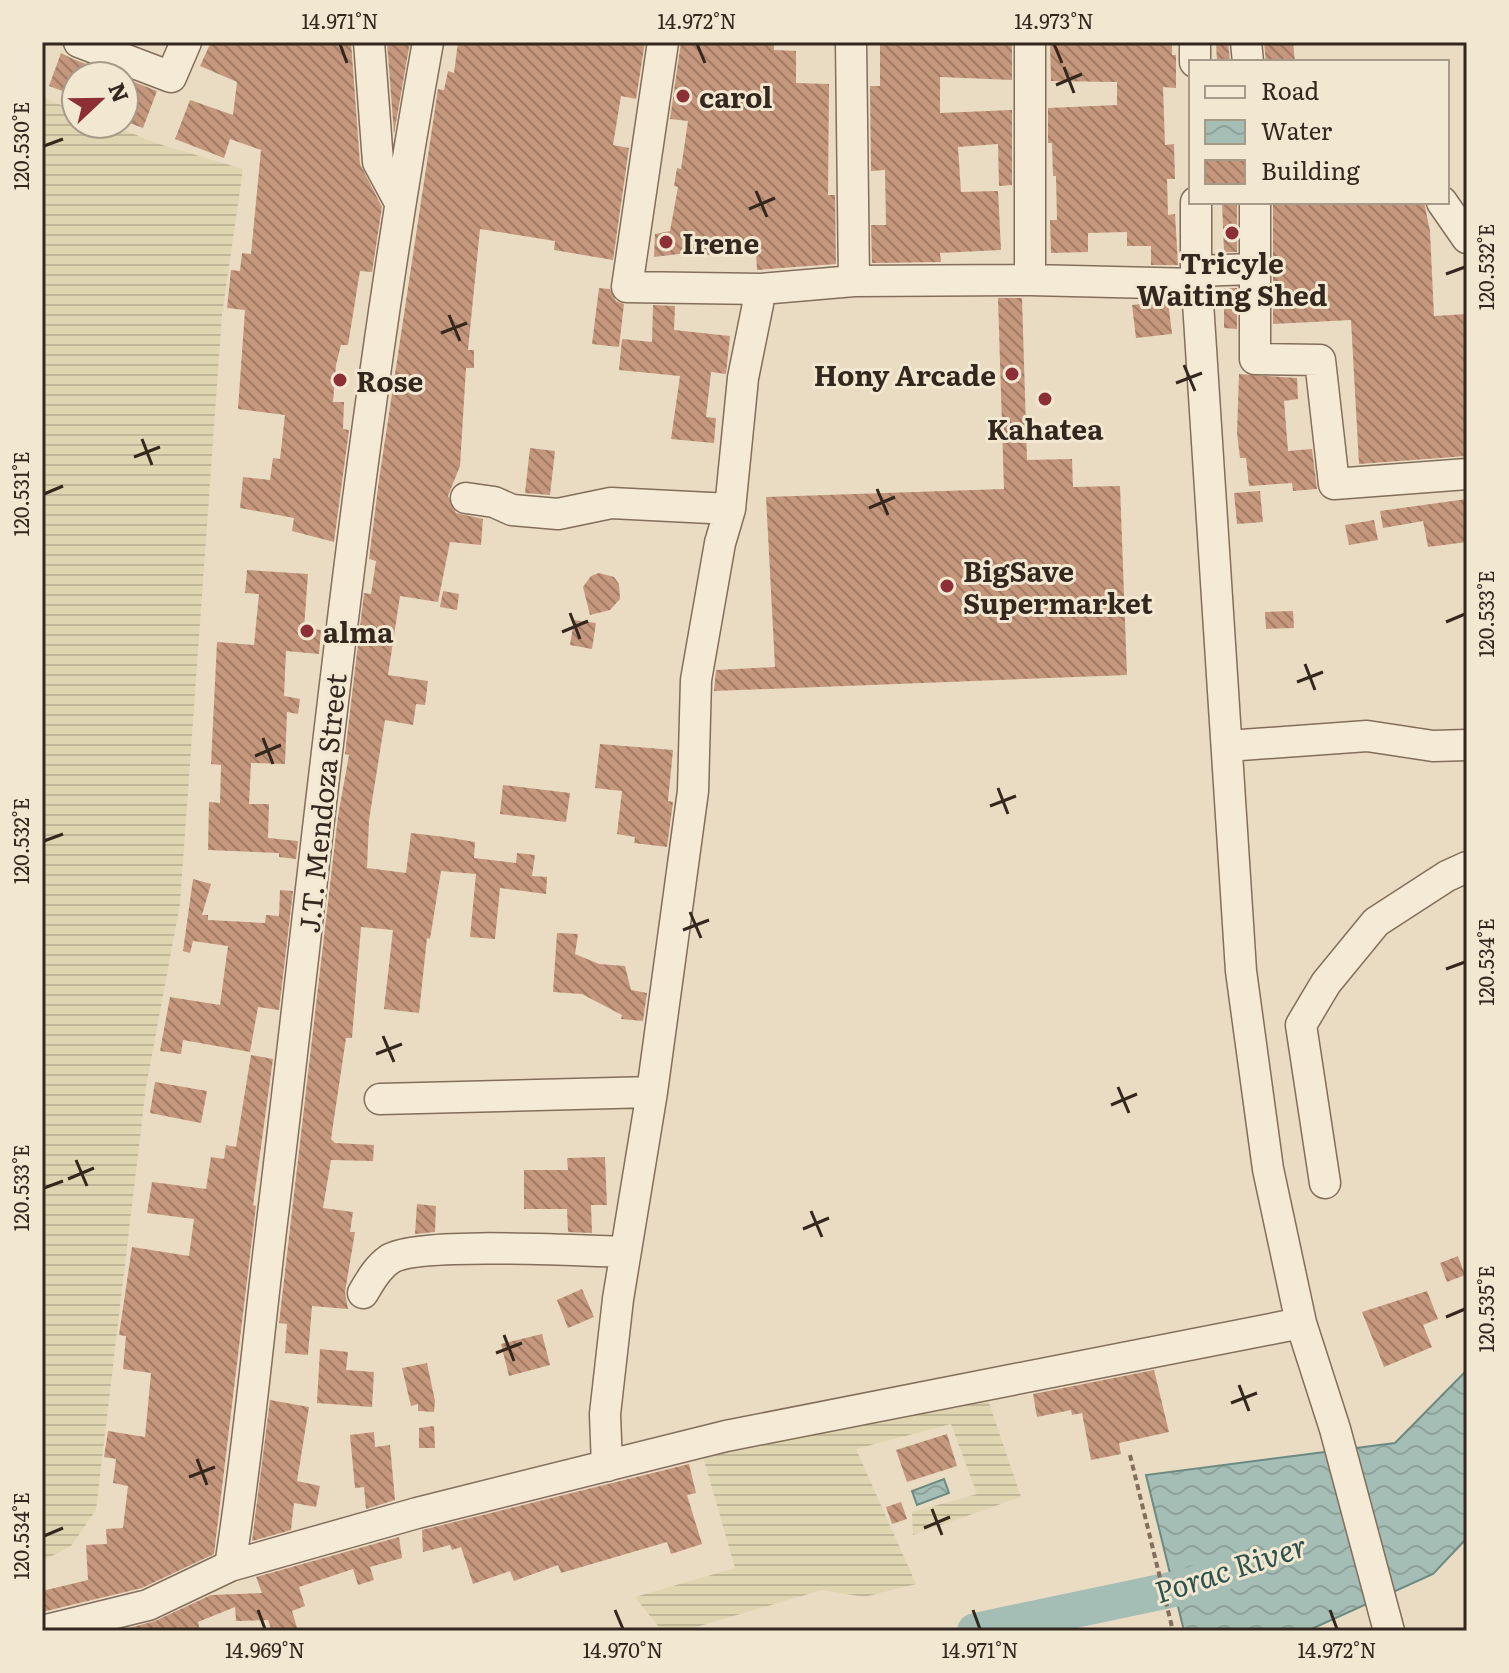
<svg xmlns="http://www.w3.org/2000/svg" width="1509" height="1673" font-family="Literata,serif">
	<defs>
		<pattern id="farmland-rules" width="6" height="5" patternUnits="userSpaceOnUse" patternTransform="scale(2)"><rect width="6" height="5" fill="#dfd5b1"/><path d="M0 2.5h6" fill="none" stroke="#c0b798"/></pattern>
		<pattern id="water-waves" width="16" height="10" patternUnits="userSpaceOnUse" patternTransform="scale(2)"><rect width="16" height="10" fill="#a4bdb5"/><path d="M0 5q4-4 8 0t8 0" fill="none" stroke="#8ea29b"/></pattern>
		<pattern id="building-back-hatch" width="6" height="6" patternUnits="userSpaceOnUse" patternTransform="scale(2)"><rect width="6" height="6" fill="#c5977c"/><path d="M-1 5l2 2M0 0l6 6M5-1l2 2" fill="none" stroke="#a17b65"/></pattern>
	</defs>
	<rect width="100%" height="100%" fill="#eadcc3"/>
	<path fill="url(#farmland-rules)" d="M42,97L76,111V124H109L156,143L243,169L222,315L180,904L146,1087L96,1510L71,1546L42,1561Z
		M984,1388L1021,1497L913,1535L912,1512L977,1494L951,1424L856,1449L916,1584L864,1597L822,1590L683,1631H662L635,1597L735,1568L701,1450Z"/>
	<path fill="url(#water-waves)" stroke="#6c8a81" stroke-width="2" d="M1467,1370V1538L1433,1574L1307,1631H1184L1146,1475L1395,1443Z
		M944,1479L949,1493L917,1505L912,1491Z"/>
	<g fill="none" stroke-linecap="round" stroke-linejoin="round">
		<path stroke="#a4bdb5" stroke-width="36" d="M975,1631L1189,1586L1221,1574"/>
	</g>
	<path fill="url(#building-back-hatch)" d="M211,42H351L360,164L382,207L372,272L360,271L348,345H341L336,365L333,402H344L343,429L349,430L334,542L292,531L294,518L240,508L243,477L270,480L273,458L280,459L285,415L238,409L245,310L227,308L231,270L240,271L242,253L251,254L261,150L230,139L224,158L175,139L190,100L233,115L237,82L200,66Z
		M387,42H410L394,134Z
		M458,42H645L636,99L621,96L613,145L629,148L613,260L554,250L555,241L480,229L468,350H474V368H466L460,466L448,496L456,513L483,519L481,545L450,542L438,602L400,596L388,675L428,681L425,705L416,704L413,725L385,720L369,820L367,868L406,873L411,833L445,837L475,842L474,858L516,863L517,853L535,855L532,876L547,877L546,894L500,888L495,939L470,937L476,874L441,871L430,939L427,938L419,1013L384,1009L393,930L361,927L352,1038H346L331,1139L335,1143L374,1145L373,1161L331,1160L323,1208L353,1212L350,1232H355L345,1292L348,1309L312,1306L308,1355L285,1353L287,1324L279,1323L338,816L349,755L345,754L364,593L371,594L376,561L369,559L379,480L438,89L444,90L448,71L454,73Z
		M681,42H774V50L796,51V83L829,84L828,195H835L836,264L757,270L756,252L704,255V251L654,257L655,234L670,231L678,187L674,186L677,168L681,169L688,121L670,119Z
		M1050,42H1172V55H1176V88L1163,87L1165,145L1174,144L1175,179H1167L1168,215L1175,214L1178,265H1151V246H1127V232L1088,233V252L1051,253L1050,220H1057L1056,176H1053L1052,143H1048V108L1117,105V82L1051,81Z
		M1216,42H1228L1230,62H1217Z
		M1264,42H1293L1295,62H1266Z
		M880,43H1012V80L940,77V113L1012,110V185L999,186L998,144L958,147L961,192L998,191L1001,250L940,253L941,262L872,263L871,225H886L885,170L871,171L870,86H880Z
		M61,53L73,59L118,76H76V96L49,86Z
		M124,78L157,91L143,128L124,121Z
		M1222,202H1237V252H1224Z
		M1273,202H1424L1430,231L1434,316L1467,314V456L1359,464L1351,320L1273,324Z
		M599,288L610,289L616,301L624,304L619,347L592,344Z
		M1224,288H1237V329L1224,328Z
		M998,298H1022L1027,460L1072,459L1073,487L1120,486L1127,675L714,691L716,670L775,667L766,497L1004,489Z
		M1168,301L1172,334L1136,338L1132,305Z
		M653,305L675,306L674,330L730,336L726,374L711,372L706,417L716,418L714,443L671,439L680,376L619,370L622,339L652,342Z
		M1239,374L1297,378L1298,399L1284,401L1288,451L1312,449L1317,489L1293,491L1292,483L1249,486L1246,458H1240L1237,433Z
		M530,448L555,451L550,495L525,493Z
		M1260,491L1263,522L1237,524L1234,493Z
		M1467,499V542L1428,547L1423,521L1383,528L1380,511Z
		M1374,520L1378,540L1349,545L1345,525Z
		M247,570L308,574L304,628L321,630L319,654L286,651L284,696L300,699L298,714L287,712L285,764L251,763L249,804H269L268,838L298,841L296,859L279,857V853L208,850L209,802L220,803L221,765L211,764L217,642L254,645L259,594L245,593Z
		M599,573L614,577L619,584L620,599L610,610L590,615L583,587L591,576Z
		M443,591L459,594L457,610L440,607Z
		M1293,611L1294,628L1266,629L1265,612Z
		M574,620L596,623L592,649L570,645Z
		M600,744L673,750L668,801L673,802L667,847L634,843L635,837L617,834L622,791L595,788Z
		M503,785L570,793L566,822L500,814Z
		M193,879L211,884L202,915H208V920L265,923L266,915L279,916L280,890L293,891L279,1010L258,1007L250,1052L183,1040L181,1054L160,1051L170,997L220,1005L228,946L193,941L190,953L183,951Z
		M557,933L578,934L575,954L599,964L625,966L631,990L647,993L643,1021L621,1019L622,1015L582,994L553,992Z
		M251,1055L273,1059L253,1205L256,1206L214,1554L142,1588L42,1612V1591L88,1580L86,1545L107,1544L106,1529L123,1528L128,1486L113,1483L116,1459L104,1457L108,1431L145,1437L151,1373L123,1369L126,1336L119,1335L132,1247L189,1256L194,1219L147,1213L152,1182L206,1189L211,1157L224,1159L226,1145L236,1147Z
		M155,1082L207,1091L201,1123L150,1113Z
		M605,1157L607,1205H591L592,1233L568,1232L567,1209H524V1170H568L567,1158Z
		M417,1204L436,1206L435,1232L415,1234Z
		M1458,1256L1465,1275L1447,1282L1440,1263Z
		M582,1289L594,1317L568,1328L557,1300Z
		M1427,1291L1438,1319L1423,1325L1432,1347L1384,1367L1362,1312Z
		M542,1334L550,1365L509,1376L501,1344Z
		M320,1349L348,1352L346,1370L374,1372L372,1407L317,1403Z
		M427,1363L435,1401L434,1412L418,1411V1404L411,1406L402,1368Z
		M1154,1370L1169,1432L1119,1443L1121,1454L1091,1460L1082,1413L1072,1415L1071,1410L1037,1417L1033,1394Z
		M270,1400L309,1407L297,1481L320,1486L316,1507L294,1503L291,1530L252,1541Z
		M434,1426L435,1448H419V1428Z
		M374,1432L375,1447L390,1445L395,1500L366,1509L364,1487L355,1488L350,1435Z
		M947,1434L957,1466L907,1482L896,1450Z
		M689,1464L696,1493L687,1495L702,1544L671,1554L667,1542L561,1573L558,1565L514,1581L510,1571L473,1584L461,1547L452,1550L450,1545L423,1552L422,1530Z
		M901,1502L907,1519L892,1524L886,1507Z
		M399,1537L402,1558L370,1567L374,1580L358,1585L353,1569L299,1587L305,1606L292,1611L298,1631H272L268,1620L236,1621L235,1607L198,1622L200,1631H118L155,1621L211,1595L262,1593L256,1577Z"/>
	<g fill="none" stroke-linecap="round" stroke-linejoin="round">
		<defs>
			<path id="minor" d="M79,42L171,77L186,42
				M369,42L378,162L399,201
				M663,42L627,287L761,289L854,281L1030,280L1197,284
				M851,42L854,281
				M1030,42V280
				M1195,42V62
				M1246,42L1248,62
				M1196,202V271L1241,971L1268,1169L1301,1323L1335,1429L1389,1631
				M1255,202V359L1320,360L1334,484L1467,474
				M1442,202L1467,238
				M1196,271L1253,269
				M466,498L494,502L512,510L558,514L611,503L730,509
				M1227,746L1367,736L1433,746L1467,745
				M380,1099L652,1092
				M1325,1183L1301,1025L1326,983L1376,922L1447,876L1467,867
				M363,1293C370,1281 378,1267 390,1259C418,1241 583,1251 625,1252
				M607,1466L605,1414L618,1299L652,1092L693,791L696,680L720,543L730,509L743,378L761,289
				M230,1566C249,1447 259,1326 274,1206C321,817 358,428 428,42
				M42,1631L148,1605L230,1566L417,1513L726,1436L1301,1323"/>
		</defs>
		<use href="#minor" stroke="#826e5b" stroke-width="33"/>
		<path stroke="#826e5b" stroke-width="4" stroke-dasharray="6 4" stroke-linecap="butt" d="M1130,1455L1173,1631"/>
		<use href="#minor" stroke="#f5ead5" stroke-width="30"/>
	</g>
	<path fill="none" stroke="#33271e" stroke-width="3" d="M340,44L347,63M697,44L705,63M1054,44L1062,63M1064,67L1074,93M1056,85L1082,74M44,146L63,139M756,191L767,217M749,209L775,198M1446,274L1465,267M449,315L460,341M441,333L467,323M1184,365L1195,391M1176,383L1202,373M142,439L152,465M134,457L160,447M877,489L888,515M44,494L63,486M869,508L895,497M570,613L580,639M1446,622L1465,614M562,632L588,621M1305,664L1315,690M1297,682L1323,672M263,738L273,764M255,756L281,745M998,788L1008,814M990,806L1016,796M44,841L63,834M690,912L701,938M683,930L709,920M1446,969L1465,962M383,1036L394,1062M376,1054L402,1044M1118,1087L1129,1113M1111,1105L1137,1094M76,1160L87,1186M68,1179L94,1168M44,1188L63,1181M811,1211L822,1237M803,1229L829,1218M1446,1317L1465,1309M504,1335L514,1361M496,1353L522,1343M1239,1385L1249,1411M1231,1403L1257,1393M197,1459L207,1485M189,1477L215,1467M932,1509L942,1535M924,1528L950,1517M44,1536L63,1528M258,1610L265,1629M615,1610L623,1629M973,1610L980,1629M1330,1610L1337,1629"/>
	<g fill="#8c3035" stroke="#f2e7d1" stroke-width="3">
		<circle cx="683" cy="96" r="8"/>
		<circle cx="1232" cy="233" r="8"/>
		<circle cx="666" cy="242" r="8"/>
		<circle cx="1012" cy="374" r="8"/>
		<circle cx="340" cy="380" r="8"/>
		<circle cx="1045" cy="399" r="8"/>
		<circle cx="947" cy="586" r="8"/>
		<circle cx="307" cy="631" r="8"/>
	</g>
	<g text-anchor="middle" dominant-baseline="central" stroke-width="6" stroke-linejoin="round" paint-order="stroke">
		<g font-size="28" font-weight="bold" fill="#33271e" stroke="#f2e7d1" text-anchor="start">
			<text x="699" y="96">carol</text>
			<text x="682" y="242">Irene</text>
			<text x="1232" y="262" text-anchor="middle">Tricyle<tspan x="1232" dy="32">Waiting Shed</tspan></text>
			<text x="996" y="374" text-anchor="end">Hony Arcade</text>
			<text x="356" y="380">Rose</text>
			<text x="1045" y="428" text-anchor="middle">Kahatea</text>
			<text x="963" y="570">BigSave<tspan x="963" dy="32">Supermarket</tspan></text>
			<text x="323" y="631">alma</text>
		</g>
		<g font-size="28" fill="#33271e" stroke="#f2e7d1">
			<text transform="translate(321 803) rotate(-84)">J.T. Mendoza Street</text>
		</g>
		<g font-size="30" font-style="italic" fill="#2e524e" stroke="#f2e7d1">
			<text transform="translate(1230 1567) rotate(-18)">Porac River</text>
		</g>
	</g>
	<rect width="1509" height="1673" fill="none" stroke="#f2e7d1" stroke-width="88"/>
	<rect x="1189" y="60" width="260" height="144" fill="#f2e7d1" stroke="#a69a89" stroke-width="2"/>
	<rect x="1205" y="86" width="40" height="12" fill="#f5ead5" stroke="#a69a89" stroke-width="2"/>
	<text x="1261" y="100" font-size="24" fill="#33271e">Road</text>
	<rect x="1205" y="120" width="40" height="24" fill="url(#water-waves)" stroke="#a69a89" stroke-width="2"/>
	<text x="1261" y="140" font-size="24" fill="#33271e">Water</text>
	<rect x="1205" y="160" width="40" height="24" fill="url(#building-back-hatch)" stroke="#a69a89" stroke-width="2"/>
	<text x="1261" y="180" font-size="24" fill="#33271e">Building</text>
	<g transform="translate(100 100) rotate(68)"><circle r="38" fill="#f2e7d1" stroke="#a69a89" stroke-width="2"/>
	<path d="M0-6L14 30L0 20L-14 30Z" fill="#8c3035"/>
	<text y="-12" font-size="22" font-weight="bold" text-anchor="middle" fill="#33271e">N</text>
	</g>
	<rect x="44" y="44" width="1421" height="1585" fill="none" stroke="#33271e" stroke-width="3"/>
	<g font-size="20" text-anchor="middle" fill="#33271e">
		<text x="340" y="29">14.971°N</text>
		<text x="697" y="29">14.972°N</text>
		<text x="1054" y="29">14.973°N</text>
		<text transform="translate(22 146) rotate(-90)" y="7">120.530°E</text>
		<text transform="translate(1487 267) rotate(-90)" y="7">120.532°E</text>
		<text transform="translate(22 494) rotate(-90)" y="7">120.531°E</text>
		<text transform="translate(1487 614) rotate(-90)" y="7">120.533°E</text>
		<text transform="translate(22 841) rotate(-90)" y="7">120.532°E</text>
		<text transform="translate(1487 962) rotate(-90)" y="7">120.534°E</text>
		<text transform="translate(22 1188) rotate(-90)" y="7">120.533°E</text>
		<text transform="translate(1487 1309) rotate(-90)" y="7">120.535°E</text>
		<text transform="translate(22 1536) rotate(-90)" y="7">120.534°E</text>
		<text x="265" y="1658">14.969°N</text>
		<text x="623" y="1658">14.970°N</text>
		<text x="980" y="1658">14.971°N</text>
		<text x="1337" y="1658">14.972°N</text>
	</g>
</svg>
